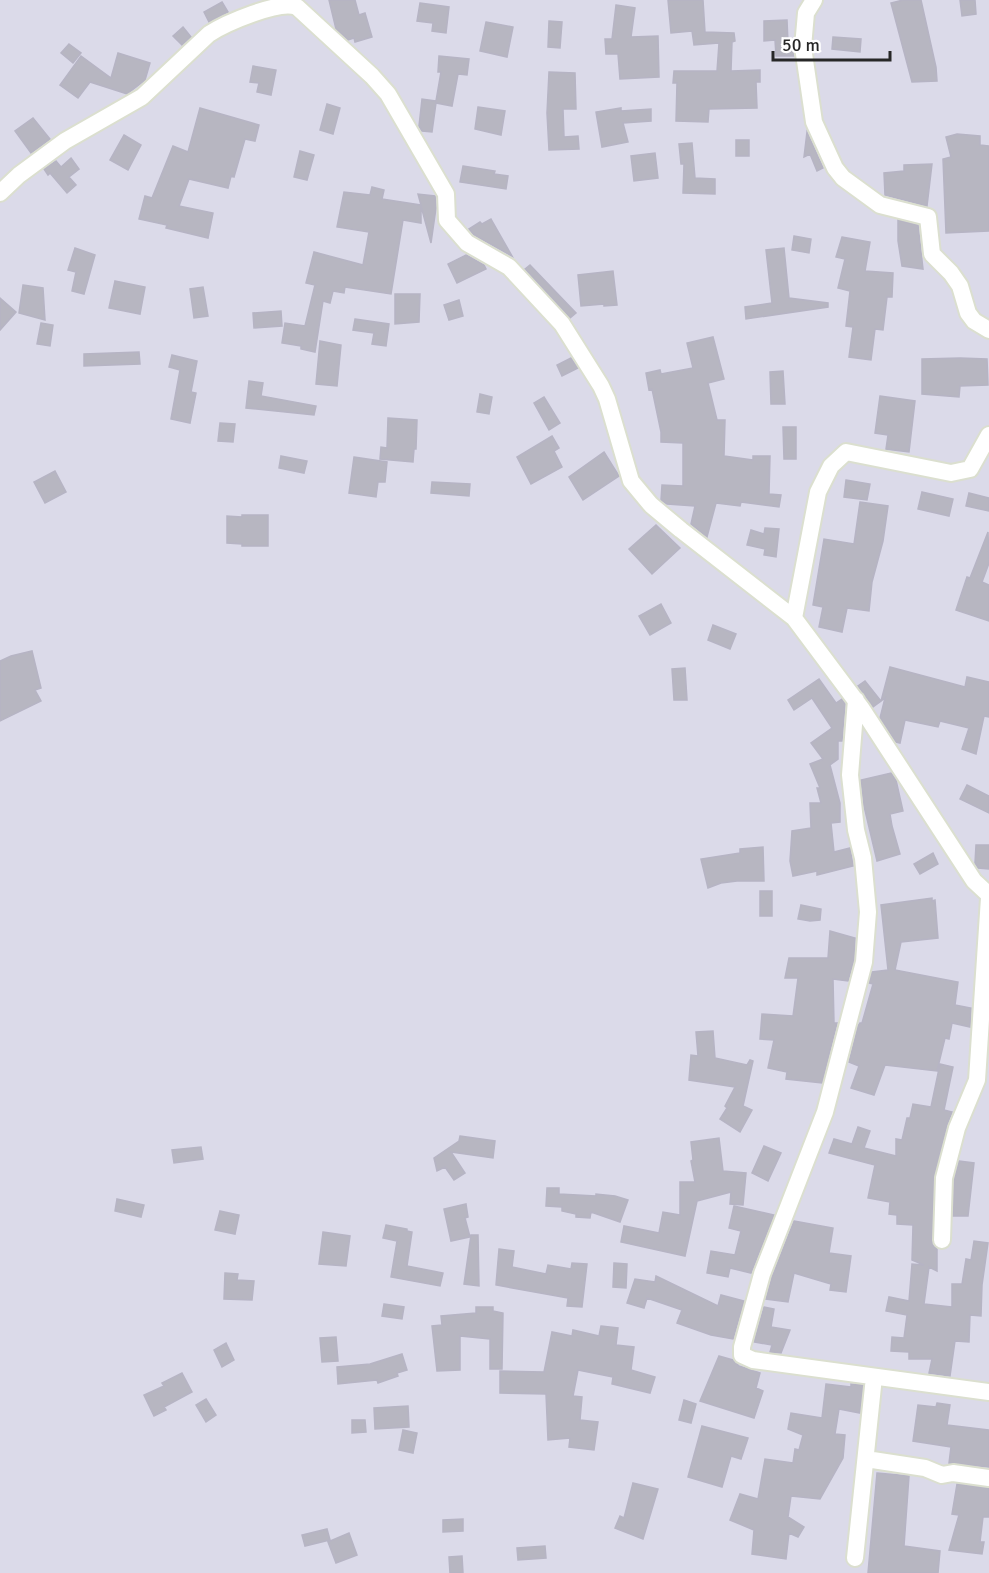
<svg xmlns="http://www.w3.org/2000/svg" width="989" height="1573" font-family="Signika,sans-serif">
	<rect width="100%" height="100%" fill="#dbdae9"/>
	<path fill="#b7b6c1" stroke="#b6b4c4" stroke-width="1.5" d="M329,0H355L359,15L365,13L372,37L355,42L354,38L348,40L336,29Z
		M668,0H703L705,32L734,33L735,41L732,42L731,71L760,70V82H756L757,108L709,109L708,122L676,121L677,83H673L674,71H717L719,43L694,45L692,31L671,33Z
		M903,0H921L936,67L937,81L912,82L891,3Z
		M960,0H975L976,14L962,16Z
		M222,2L228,12L209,22L204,12Z
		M420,3L449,7L446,33L432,31L433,23L417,21Z
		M616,5L635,8L631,37L658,36L659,77L620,79L618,54H606L605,39H612Z
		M787,20L788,43H793L794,56H776L775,40L764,41V21Z
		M549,21L562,22L560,48L548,47Z
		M486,22L513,27L507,57L480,51Z
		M183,27L191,37L182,45L173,36Z
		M833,37L861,39L860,52L832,49Z
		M69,44L81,53L73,63L61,53Z
		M118,53L150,63L145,80L127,94L90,82L78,98L60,85L81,56L111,78Z
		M439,56L469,59L467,75L458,74L452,106L436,103L432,132L422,131L419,126L422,99L436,101L441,72H438Z
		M253,66L276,70L271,95L257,92L259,83L250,82Z
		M549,72L575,73L576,109H563L564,137L578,136L579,149L549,150L547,113Z
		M327,104L340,108L333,134L320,130Z
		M478,107L505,111L501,135L475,129Z
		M200,108L259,125L255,141L245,139L234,177L231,176L228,188L189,179L179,206L213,213L208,238L166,228L167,225L139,219L145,196L152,198L173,146L188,152Z
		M621,108V111L651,109V121L623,123L628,142L602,147L596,112Z
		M33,118L50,139L31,153L15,131Z
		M807,132L823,168L817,171L810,154L804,157Z
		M957,134L980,136V145L989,146V231L946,233L943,159L951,157L946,137Z
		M124,135L141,145L128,170L110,160Z
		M736,140H749V156H736Z
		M692,143L695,178L715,179V194L683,193L684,164H681L679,144Z
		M300,151L314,155L307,180L294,177Z
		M655,153L658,178L634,181L631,156Z
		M71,158L79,169L69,177L76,185L67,193L50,173L48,175L44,169L56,161L61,167Z
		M932,164L927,206L885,195L884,173L904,171V165Z
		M463,166L495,171L494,174L508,176L506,189L460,182Z
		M372,187L384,190L382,199L421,205L418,194L435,196L436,208L431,243L421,206V223L403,220L391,294L345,287L344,293L333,291L330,303L323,301L315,352L301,349V346L282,343L285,323L305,326L315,285L306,283L314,252L363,265L369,232L337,227L344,192L370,195Z
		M491,219L512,256L474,235L469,229L480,222L482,224Z
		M898,220L918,225L923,269L902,266L898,241Z
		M794,236L811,239L809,253L792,250Z
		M842,237L870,242L865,271L893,273L892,297H887L883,330L875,329L871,360L849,357L853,327L846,326L850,291L838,288L845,259L836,257Z
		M75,248L95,255L84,294L72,291L76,272L68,270Z
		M784,248L789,298L828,303V307L746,319L745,307L772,303L766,250Z
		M466,255L484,265L486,269L457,283L448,264Z
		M530,265L576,313L570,318L525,269Z
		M613,271L617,305L604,306V304L581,306L578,275Z
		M115,281L145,287L140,314L109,308Z
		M23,285L43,288L45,320L19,313Z
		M203,287L208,316L194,318L190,289Z
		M395,294H420L419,322L395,324Z
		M0,298L16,312L0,330Z
		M459,300L463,316L449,320L444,305Z
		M281,311L282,326L254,328L253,313Z
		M355,319L389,324L386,346L372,344L374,333L353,330Z
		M41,323L53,325L50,346L37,344Z
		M713,337L724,379L708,383L717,420H725L724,456L753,460V456H770L769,494L781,495L779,507L741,502L740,506L716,503L707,537L691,524L695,506L667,504L661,500L662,485L683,486V443L661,442V432L652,389L649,390L646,373L660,370L661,374L693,368L687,343Z
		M320,341L341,345L337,386L316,384Z
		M139,352L140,364L84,366V354Z
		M172,355L197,361L191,392L196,393L190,423L171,419L180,370L169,367Z
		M571,358L578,368L562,376L557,365Z
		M960,358L987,359L988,385L960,386L959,397L922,394V359Z
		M783,371L785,404H771L770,372Z
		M249,381L263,383L261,396L316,406L314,415L246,408Z
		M480,394L492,397L489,414L477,412Z
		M880,396L915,401L909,452L886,449L888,435L875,433Z
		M544,397L560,423L549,430L534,403Z
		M388,418L417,420L416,449H414L413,462L380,459L381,447L387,448Z
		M220,423L235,424L233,442L218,441Z
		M783,427H796V459H784Z
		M552,436L559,448L554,451L562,467L531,484L517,457Z
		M604,452L619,476L583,500L569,477Z
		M281,456L307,461L304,473L279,468Z
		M354,457L387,462L385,482H378L376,497L349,493Z
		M55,471L66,492L45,503L34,482Z
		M846,480L870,484L867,500L844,497Z
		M432,482L470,484L469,496L431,493Z
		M922,492L953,499L949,516L918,509Z
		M969,493L989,498V511L966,506Z
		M860,502L888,506L883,541L872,582L869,611L847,608L842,632L819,627L823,607L813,605L824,539L854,544Z
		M242,515H268V546H242V544L227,543V516L242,517Z
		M656,525L680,548L652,574L629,549Z
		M765,528L779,529L776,557L764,555L765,549L747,545L751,530L764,534Z
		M988,532L989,563L982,582L989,585V621L956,610L967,577L970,578Z
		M661,604L671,623L650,635L639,616Z
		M713,625L736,634L730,649L708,640Z
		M32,651L41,688L35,690L41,701L0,721V661L11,656Z
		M890,667L965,687L967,677L989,682V717L984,716L976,754L962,749L969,728L940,721L938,727L905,720L900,743L896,742L880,718L885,698L881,701Z
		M685,668L687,700H674L672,669Z
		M819,679L836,703L842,699L845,704L842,741H838V759L830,765L840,803V822L831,823L834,852L850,848L853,866L817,875V871L793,876L790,861L792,831L811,828L810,803H821L817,788H820L810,764L823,759L811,743L832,728L812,698L794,710L788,700Z
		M865,681L881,701L873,707L858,686Z
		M891,773L896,780L903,811L890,814L892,826L900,854L877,861L864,806L861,780Z
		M967,785L989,796V813L960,799Z
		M976,845H989V869L978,868L975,863Z
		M763,847L764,881H737L721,883L708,888L701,859L740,853V849Z
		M933,853L938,864L920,874L914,864Z
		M760,891H772V916H760Z
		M932,898V901L935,900L938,938L901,942L895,970L958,982L955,1005L971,1008L970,1027L952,1023L949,1039L945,1038L937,1071L885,1065L874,1095L851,1088L859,1066L849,1062L858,1026L860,1023H862L873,984L869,983L872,972L888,970L881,905Z
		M801,905L821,909L820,920L810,921L798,919Z
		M830,931L855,938L854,960L848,981L833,979L834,1023H837L822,1083L786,1079L787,1072L768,1068L774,1040L760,1039L762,1014L793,1016L798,978H785L789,958H828Z
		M713,1031L715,1058L747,1065L750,1060L753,1061L743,1106L752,1110L740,1132L720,1119L727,1108L725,1106L735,1087L689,1080L691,1055L698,1056L696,1032Z
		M940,1064L953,1067L944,1110L952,1112L947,1125L934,1177L932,1240L933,1245L937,1249V1271L929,1267L924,1304L952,1307V1284H962L966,1259L971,1260L974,1241L988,1243L982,1285L981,1316L970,1315L969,1342L955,1341L950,1376L929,1373L932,1359H909V1352L891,1351L892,1337L904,1338L907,1315L886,1311L889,1297L909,1301L912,1264L924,1265L912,1260L913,1225L897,1224V1215L889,1214L890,1202L868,1198L875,1165L829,1153L834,1139L852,1144L858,1127L870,1131L864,1148L896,1156V1139L902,1140L907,1118H910L913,1104L931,1107Z
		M460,1136L495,1141L493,1158L451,1152L465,1173L454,1180L445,1167L437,1171L434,1158L459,1141Z
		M719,1138L723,1171L746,1173L743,1205L730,1204L731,1192L697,1201L685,1256L621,1242L624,1226L659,1233L663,1212L680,1215V1182H695L691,1161L693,1160L691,1142Z
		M764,1146L781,1153L768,1181L752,1173Z
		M201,1147L203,1159L174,1163L172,1150Z
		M959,1161L974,1163L968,1216H953L954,1180Z
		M547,1188H559V1194L596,1196V1194L615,1196L628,1200L620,1222L591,1212L590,1218L576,1217V1214L562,1211V1207L546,1206Z
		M117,1199L144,1205L141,1217L115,1211Z
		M466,1204L468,1217L465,1218L470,1237L451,1241L444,1209Z
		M734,1206L774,1215L751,1273L730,1268L728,1277L707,1273L711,1251L735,1255L741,1231L729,1228Z
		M220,1211L239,1215L235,1234L215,1230Z
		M794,1221L833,1228L829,1253L851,1256L846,1292L830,1290L831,1284L794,1273L788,1302L766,1299L772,1277Z
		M386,1225L407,1229V1231L412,1232L407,1266L443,1273L440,1286L391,1277L397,1241L383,1238Z
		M323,1232L350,1236L346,1266L319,1264Z
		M471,1235H478L479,1286L464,1284Z
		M499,1249L514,1251L512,1267L546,1274L548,1265L571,1269L572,1263L587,1264L582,1307L567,1306L568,1298L496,1285Z
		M614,1263L627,1264L626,1288L613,1287Z
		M225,1273L238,1274L237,1280L254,1281L252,1300L224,1299Z
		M656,1276L718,1306L721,1295L744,1301L733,1339L711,1335L677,1323L682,1310L647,1298L644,1308L627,1303L635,1279L655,1282Z
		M384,1304L404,1307L402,1319L382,1316Z
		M476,1307H493V1311L503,1313L502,1369H490V1339L460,1336V1370L437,1371L432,1326L442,1325L441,1316L476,1313Z
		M764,1307L774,1309L771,1327L790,1330L781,1353L770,1352L772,1345L754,1342Z
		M601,1326L618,1328L616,1345L634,1347L631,1370L655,1377L650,1393L612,1384L613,1377L578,1370L573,1396L582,1397L580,1420L598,1422L594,1450L569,1447L570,1438L548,1440L546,1394L500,1393V1371L544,1372L552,1332L572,1336L573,1330L599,1336Z
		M336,1337L338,1361L322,1362L320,1338Z
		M226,1343L234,1360L222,1367L214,1350Z
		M402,1354L407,1370L397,1373L398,1376L378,1383L377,1380L338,1384L337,1367L370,1364Z
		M719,1356L733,1360L739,1366L760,1373L756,1388L763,1391L754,1418L700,1401Z
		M182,1373L192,1392L164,1407L166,1410L154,1416L144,1395L164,1386L162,1383Z
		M826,1384L851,1387V1384L863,1385L860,1413L839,1409L835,1434L845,1435L843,1458L820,1499L791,1496L788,1517L804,1527L798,1537L789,1533L786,1559L752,1554L754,1530L730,1520L740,1494L758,1499L765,1459L793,1463L795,1449L799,1450L803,1435L788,1429L791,1413L822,1418Z
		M206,1399L216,1415L206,1422L196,1405Z
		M684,1400L696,1404L691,1423L679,1420Z
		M937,1403L950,1405L947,1425L989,1430V1467L949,1463L951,1447L913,1441L918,1405L936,1407Z
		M408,1406L409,1427L375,1429L374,1408Z
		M352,1420H365L366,1432L352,1433Z
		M702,1426L748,1438L741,1459L731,1456L722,1487L688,1477Z
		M403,1430L417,1433L413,1453L399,1450Z
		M877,1473L909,1476L904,1546L940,1551L938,1573H868Z
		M633,1483L658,1489L643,1539L615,1528L620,1516L624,1518Z
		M957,1484L989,1488V1517H983L980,1542H984L982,1554L949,1550L959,1515L952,1514Z
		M463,1519V1531L443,1532V1520Z
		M327,1529L330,1540L305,1546L302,1535Z
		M349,1533L357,1555L336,1563L328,1542Z
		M545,1546L546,1558L518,1560L517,1548Z
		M462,1556L463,1573H450L449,1557Z"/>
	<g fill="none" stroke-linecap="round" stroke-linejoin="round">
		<defs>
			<path id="street" d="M814,0L806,13L803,47L814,122L835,168L843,178L880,205L928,217L932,254L951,273L960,286L968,313L974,321L989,330
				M0,193L19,175L65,141L142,97L209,34C226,23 279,0 297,7L372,76L388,94L446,194L447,220L467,243L509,267L562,324L601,386L607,399L631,481L651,505L681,530L794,618L862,709L974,881L989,895
				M794,618L818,492L831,466L846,452L951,473L970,469L989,435
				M856,700L850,775L856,830L863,858L868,912L864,962L825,1112L762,1274L742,1347V1355L753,1360L989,1392
				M942,1240L944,1178L957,1128L977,1080L989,898
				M866,1459L925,1468L942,1475L953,1473L989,1478
				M855,1558L874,1377"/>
		</defs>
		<use href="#street" stroke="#dbdfcf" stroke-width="20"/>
		<use href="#street" stroke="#fff" stroke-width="16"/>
	</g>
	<path d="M773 51v9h117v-9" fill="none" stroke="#272727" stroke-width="3"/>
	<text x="782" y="51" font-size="18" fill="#272727" stroke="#ffffff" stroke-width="4.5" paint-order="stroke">50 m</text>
</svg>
